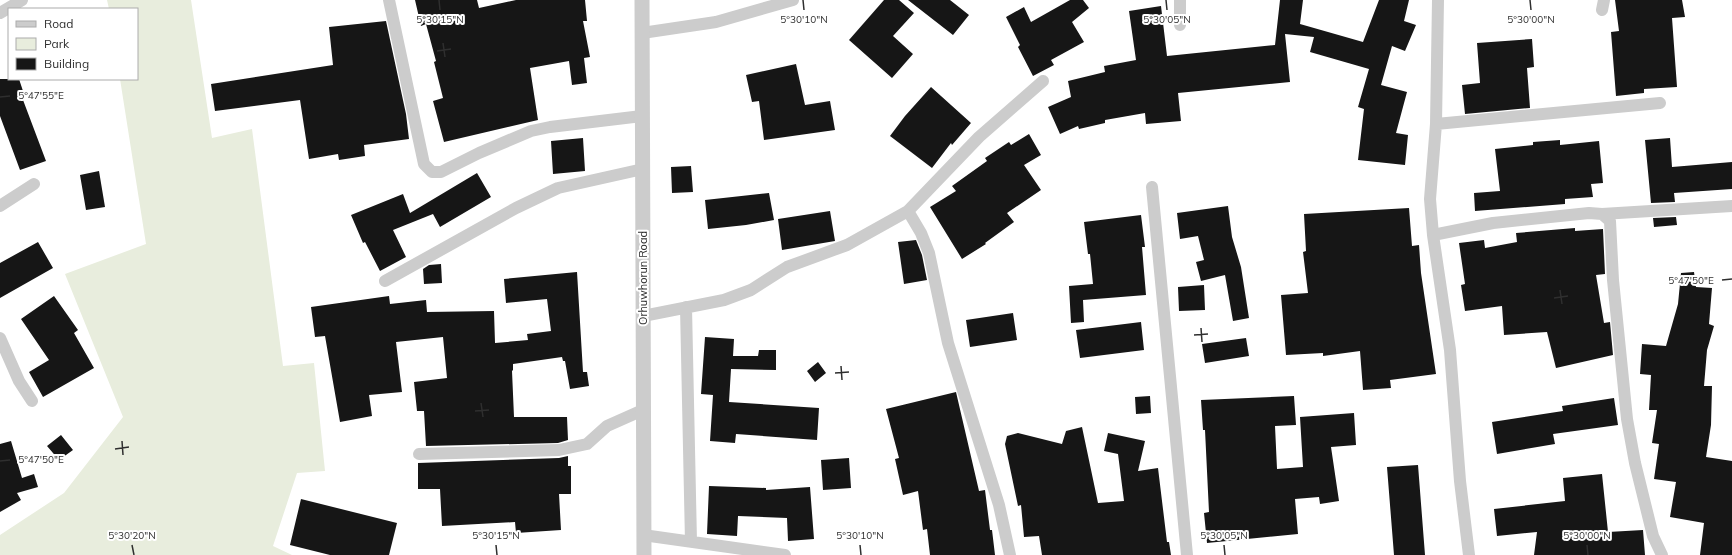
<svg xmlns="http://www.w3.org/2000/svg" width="1732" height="555" font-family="Mulish,sans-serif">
	<rect width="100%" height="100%" fill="#fff"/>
	<path fill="#e8eddd" d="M107,0H191L212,138L252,129L283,366L314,363L325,471L297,473L273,546L292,555H0V535L64,493L123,417L65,274L146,244L120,79H137V9H109Z"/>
	<path fill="#161616" d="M415,0H477L479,8L516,0H585L587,21H583L590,57L584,58L587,83L572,85L569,61L530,68L538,120L444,142L433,101L443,98L434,62L436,61L426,24L421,26Z
		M884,0H899L914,13L893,36L913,54L892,78L849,40Z
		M908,0H950L969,15L953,35Z
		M1070,0H1083L1089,8L1072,22L1084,42L1051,60L1054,65L1033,76L1018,47L1020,45L1006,17L1024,7L1031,22Z
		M1280,0H1303L1300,24L1363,42L1379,0H1409L1404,21L1416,25L1405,51L1392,46L1381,85L1407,92L1396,133L1408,135L1405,165L1358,160L1364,109L1358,107L1369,69L1310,52L1314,37L1285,34L1290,82L1178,93L1181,121L1146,124L1145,113L1105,120V123L1079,129L1078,126L1060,134L1048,107L1071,97L1068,81L1105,72L1104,66L1136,60L1129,11L1161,6L1167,56L1275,45Z
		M1615,0H1682L1685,17L1672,18L1677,87L1644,89V93L1616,96L1611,32L1619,31Z
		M386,21L406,114L409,139L364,145L365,156L339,160L338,154L309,159L300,100L215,111L211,84L333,65L329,27Z
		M1532,39L1534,67L1527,68L1530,108L1465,114L1462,85L1480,83L1477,43Z
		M796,64L805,105L830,101L835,130L764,140L759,101L752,102L746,75Z
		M0,79H19L23,91L20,92L46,161L20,170L0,116Z
		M931,87L971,123L952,145L951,143L932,168L890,136L905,116Z
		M1029,134L1041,155L1024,165L1041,190L1007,213L1014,222L985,243L986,244L962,259L930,207L956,191L952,186L987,161L985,158L1009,142L1011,145Z
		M583,138L585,171L553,174L551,141Z
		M1670,138L1672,167L1732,162V189L1674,193L1675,202L1651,203L1645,140Z
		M1560,140V145L1599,141L1603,183L1591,184L1593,197L1565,199V204L1475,211L1474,193L1500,191L1495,149L1533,145V142Z
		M691,166L693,192L672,193L671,167Z
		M99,171L105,207L86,210L80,175Z
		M477,173L491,197L440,227L433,214L393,230L406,257L380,271L365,242L363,243L351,215L403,194L410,213Z
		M769,193L774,220L746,225L708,229L705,200Z
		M1228,206L1232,237L1241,267L1249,318L1233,321L1225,275L1201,281L1196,262L1204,260L1198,236L1180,239L1177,213Z
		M1409,208L1412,246L1419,245L1421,273L1436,374L1390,380L1391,388L1363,390L1360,351L1323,356V353L1286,355L1281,295L1308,293L1303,252L1306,251L1304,214Z
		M830,211L835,241L782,250L778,219Z
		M1141,215L1145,247H1142L1146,295L1083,300L1084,322L1071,323L1069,286L1093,284L1090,254H1088L1084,222Z
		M1676,217L1677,225L1654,227L1653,218Z
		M1575,228V231L1603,229L1605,274L1596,275L1604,323L1610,322L1613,355L1556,368L1547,332L1504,335L1502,306L1465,311L1461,285L1465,284L1459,243L1484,240L1485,248L1517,242L1516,233Z
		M916,240L922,255L927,280L904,284L898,242Z
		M38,242L53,268L0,298V263Z
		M441,264L442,283L424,284L423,269L429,265Z
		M577,272L583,372H587L589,386L570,389L565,361H563L562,357L513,364V370L512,371L514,417H567L568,440L558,443L426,446L424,411H417L414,382L447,378L443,337L396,342L402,392L369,395L372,416L340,422L325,336L315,337L311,307L389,296L390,304L426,300L427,312L494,311L495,343L528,340L527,334L551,331L547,299L506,303L504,279Z
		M1694,272L1696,287L1712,288L1709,324L1714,326L1707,350L1704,386H1712L1711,425L1706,457L1732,461V555H1700L1704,523L1670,517L1676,482L1654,479L1659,444L1652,443L1657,410H1649L1651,375L1640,374L1642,344L1666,346L1678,304L1681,273Z
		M1204,285L1205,310L1179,311L1178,287Z
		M54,296L78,330L74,333L94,368L43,397L29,372L49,360L21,319Z
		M1013,313L1017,340L970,347L966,320Z
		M1141,322L1144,350L1080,358L1076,330Z
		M705,337L734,339L733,356H758L759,350H776V370L731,369L729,402L819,408L817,440L736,434L735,443L710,441L713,395L701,394Z
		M1246,338L1249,356L1205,363L1202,344Z
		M818,362L826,373L815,382L807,371Z
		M956,392L979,491L985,490L990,530H992L995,555H930L927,529L923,530L918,491L903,495L895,459L899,458L886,409Z
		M1150,396L1151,413L1136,414L1135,397Z
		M1294,396L1296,425L1275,426L1277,469L1303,467L1300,417L1354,413L1356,445L1331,447L1339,501L1320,504L1319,497L1295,499L1298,534L1207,543L1204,513L1209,512L1205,430H1203L1201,400Z
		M1614,398L1618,425L1553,434L1555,444L1497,454L1492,422L1563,411L1562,406Z
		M1082,427L1098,503L1124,501L1118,454L1104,451L1108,433L1145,441L1138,471L1158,468L1167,542H1169L1171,555H1042L1039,536L1024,537L1021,505L1018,506L1005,444L1007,436L1018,433L1062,444L1066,431Z
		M61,435L73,450L59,460L47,446Z
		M11,441L22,478L34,474L38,487L17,493L21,500L0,512V444Z
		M568,456V466H571V494H559L561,530L516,533L515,522L442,526L440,489H418V463L559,458Z
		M849,458L851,488L823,490L821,460Z
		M1418,465L1425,555H1394L1387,467Z
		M1602,474L1608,532L1643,530L1645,555H1534L1537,532L1497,536L1494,509L1565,501L1563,478Z
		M709,486L766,488V490L810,487L814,539L788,541L787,518L738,516L737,536L707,534Z
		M301,499L397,523L389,555H330L290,545Z"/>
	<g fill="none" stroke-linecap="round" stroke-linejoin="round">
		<path stroke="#ccc" stroke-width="12" d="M389,0L424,164L432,172H441L479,153L531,131L550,127L642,116
			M1438,0L1436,124L1430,199L1433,235L1450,350L1460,481L1469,555
			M1602,10L1604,0
			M0,13L22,0
			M1180,25V0
			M642,33L716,22L793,0
			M1436,124L1660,103
			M1152,187L1187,555
			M0,206L34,184
			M908,211L921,233L929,253L948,343L999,505L1010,555
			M1602,214L1732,206
			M1433,235L1493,223L1589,213L1602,214L1610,221L1613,280L1627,419L1635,463L1653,536L1662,555
			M385,281L516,208L558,188L643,169
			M686,307L691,542
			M643,316L724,300L751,290L787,267L847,245L908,211L979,137L1043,81
			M0,338L19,381L32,401
			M419,454L559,450L587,444L607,426L643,410
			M643,535L785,555"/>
		<path stroke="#ccc" stroke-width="15" d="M642,0L644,555"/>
	</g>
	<path fill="none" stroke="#2f2f2f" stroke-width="1.5" d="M439,0L440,10M803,0L804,10M1166,0L1167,10M1530,0L1531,10M443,43L445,57M437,51L451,49M0,97L10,96M1722,280L1732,279M1560,290L1562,304M1554,298L1568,296M1201,328L1202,342M1194,335L1208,334M841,366L842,380M835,373L849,372M481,403L483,417M475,411L489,410M122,441L123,455M115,449L129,447M0,461L10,460M132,545L134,555M496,545L497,555M860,545L861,555M1224,545L1225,555M1587,545L1588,555"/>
	<g text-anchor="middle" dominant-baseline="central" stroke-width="4" stroke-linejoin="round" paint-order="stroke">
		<g font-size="11" fill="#2f2f2f" stroke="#fff">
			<text transform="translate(643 278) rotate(-90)">Orhuwhorun Road</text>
		</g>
	</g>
	<g font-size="10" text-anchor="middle" fill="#2f2f2f" stroke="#fff" stroke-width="4" stroke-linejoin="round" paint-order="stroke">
		<text x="440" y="23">5°30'15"N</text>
		<text x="804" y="23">5°30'10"N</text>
		<text x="1167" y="23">5°30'05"N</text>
		<text x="1531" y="23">5°30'00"N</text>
		<text x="41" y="99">5°47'55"E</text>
		<text x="1691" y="284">5°47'50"E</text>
		<text x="41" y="463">5°47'50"E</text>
		<text x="132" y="539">5°30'20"N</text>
		<text x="496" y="539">5°30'15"N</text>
		<text x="860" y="539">5°30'10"N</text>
		<text x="1224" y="539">5°30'05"N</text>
		<text x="1587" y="539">5°30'00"N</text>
	</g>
	<rect x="8" y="8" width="130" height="72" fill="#ffffff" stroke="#acacac"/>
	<rect x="16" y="21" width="20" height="6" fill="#cccccc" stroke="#acacac"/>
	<text x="44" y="28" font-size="12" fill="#2f2f2f">Road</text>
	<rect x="16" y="38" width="20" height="12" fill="#e8eddd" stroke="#acacac"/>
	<text x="44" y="48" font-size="12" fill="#2f2f2f">Park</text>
	<rect x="16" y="58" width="20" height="12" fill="#161616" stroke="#acacac"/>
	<text x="44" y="68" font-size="12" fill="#2f2f2f">Building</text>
</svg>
